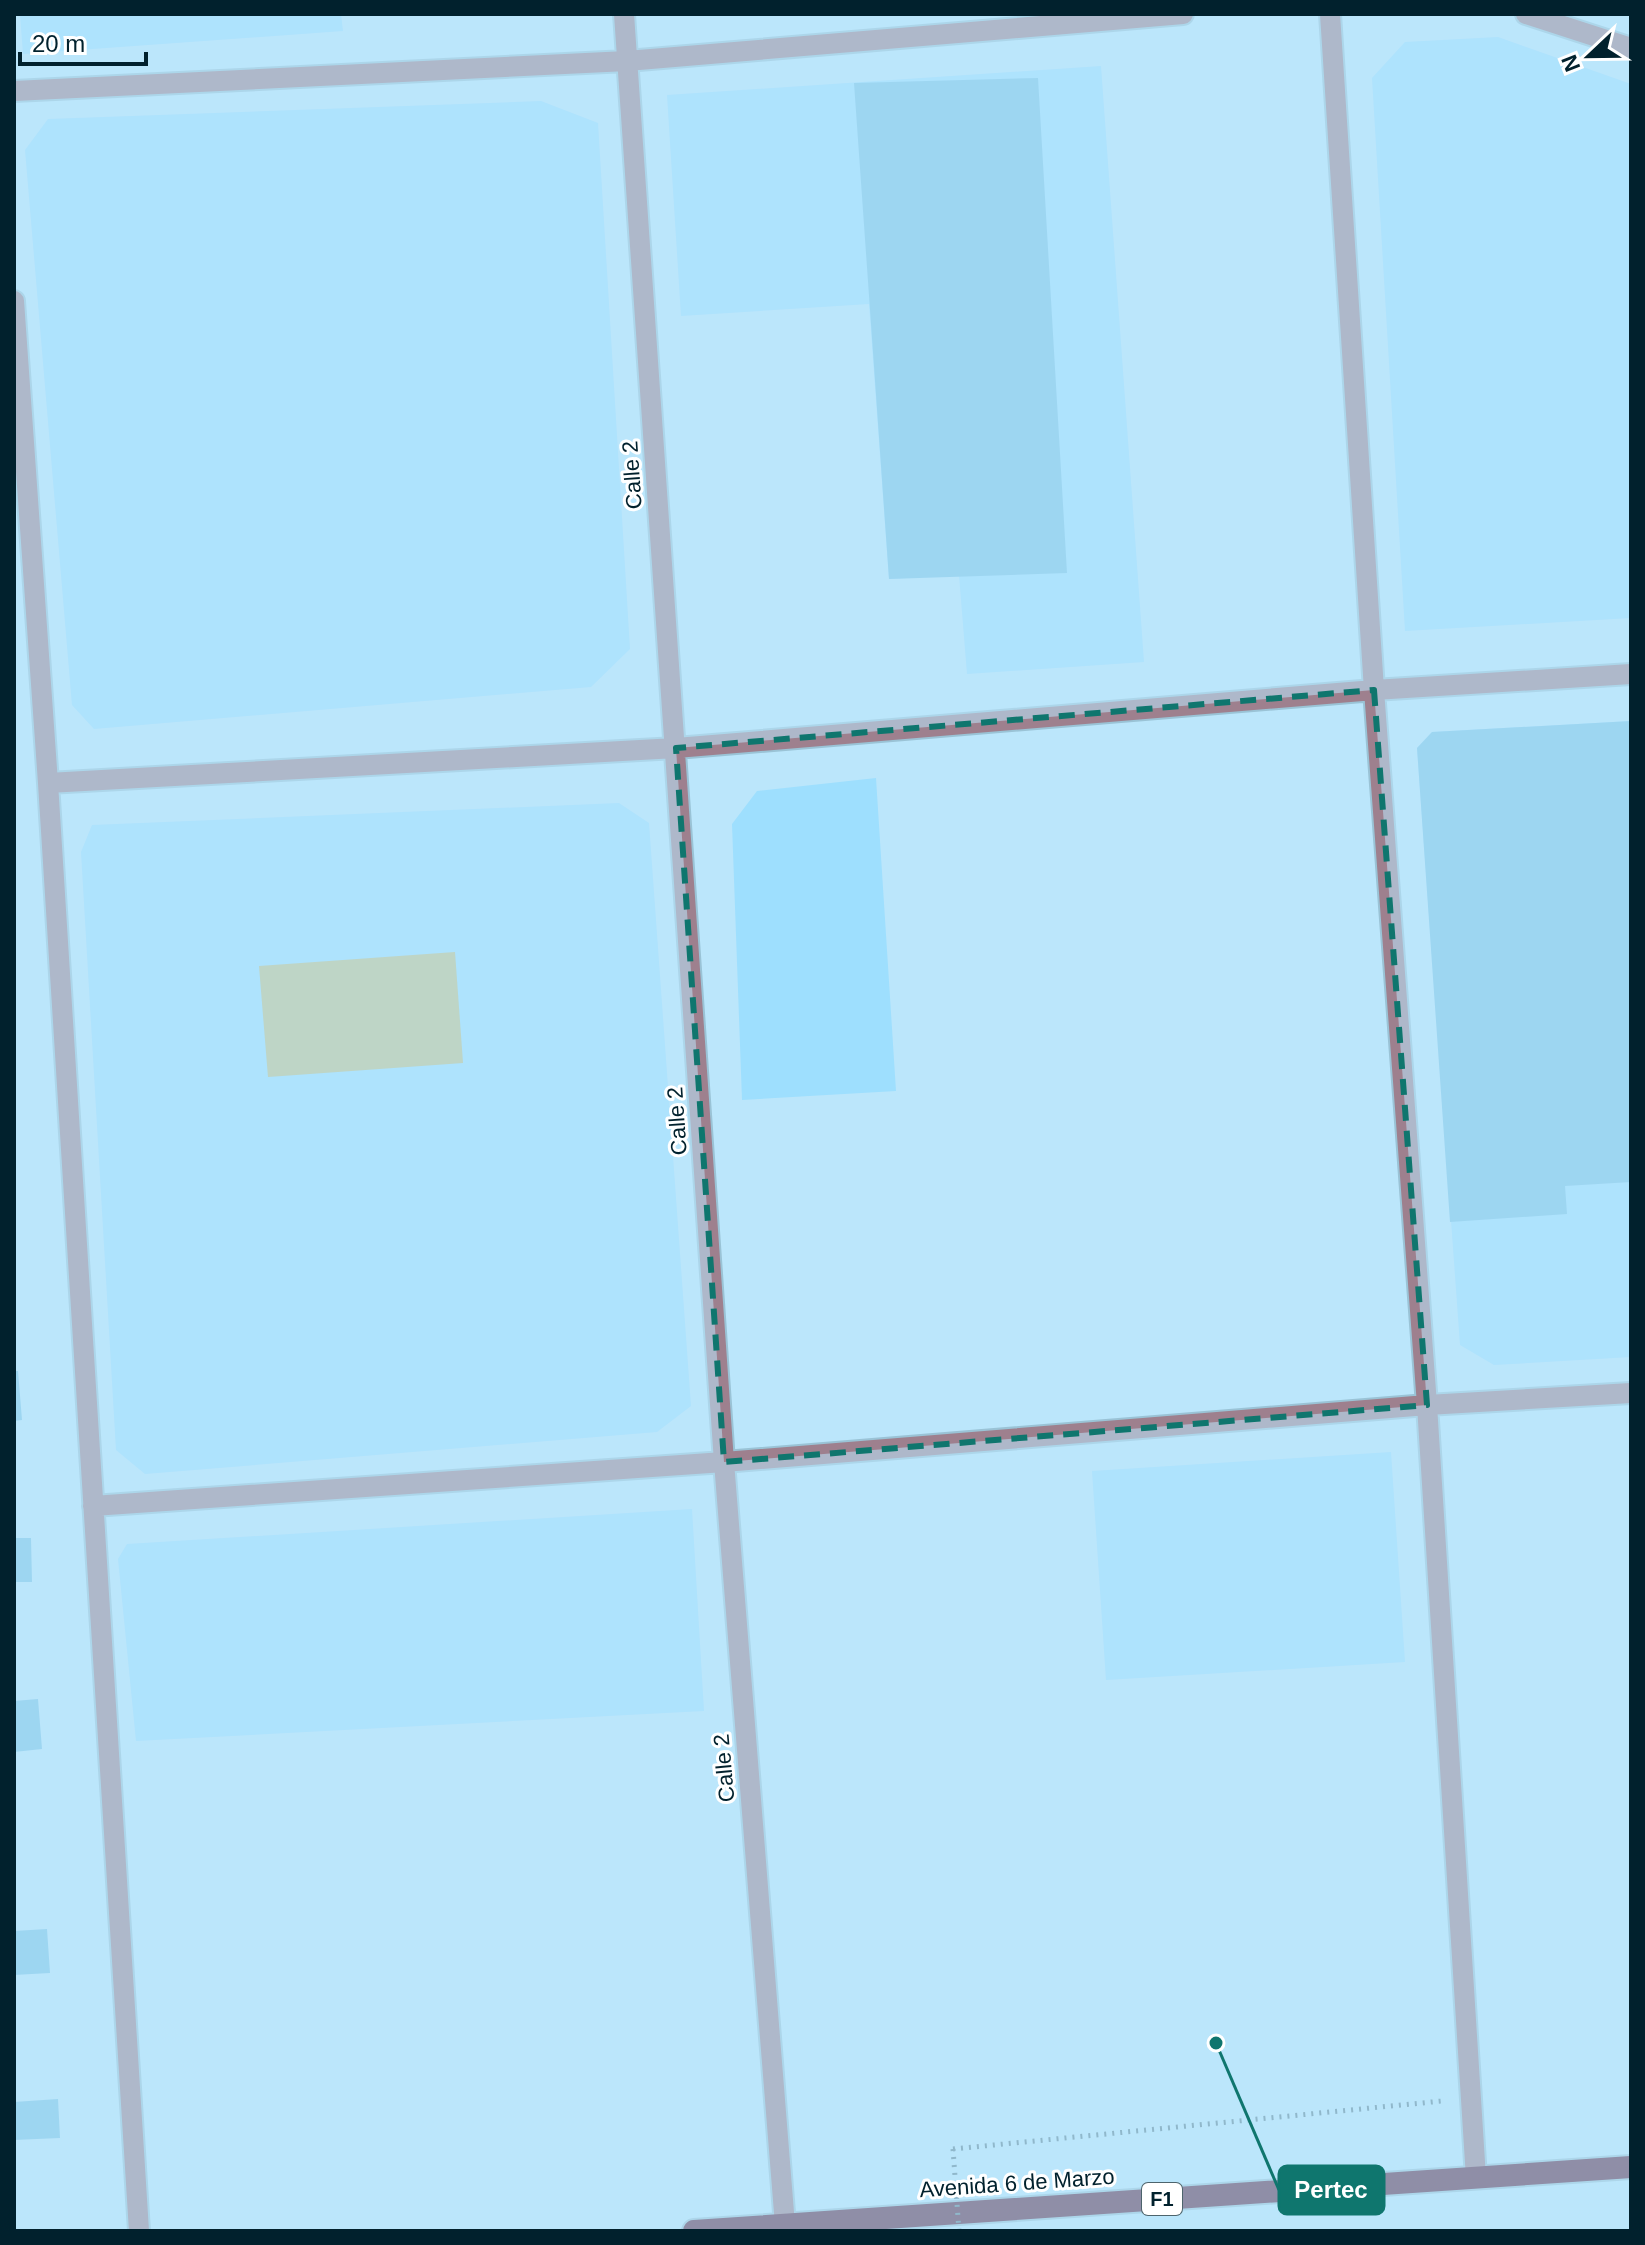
<svg xmlns="http://www.w3.org/2000/svg" width="1645" height="2245" font-family="Arial,sans-serif">
	<rect width="100%" height="100%" fill="#bbe6fb"/>
	<path fill="#9edffe" d="M20,14H341L343,31L23,54Z
		M1498,37L1631,84V618L1405,631L1372,78L1405,42Z
		M1101,66L1144,662L967,674L959,575L889,579L869,304L681,316L667,95Z
		M541,101L598,123L630,649L591,687L94,729L72,705L25,150L48,119Z
		M1631,721V1357L1494,1365L1460,1345L1417,748L1432,732Z
		M876,778L896,1091L742,1100L732,824L757,791Z
		M619,803L649,823L691,1406L657,1432L145,1474L116,1450L81,852L92,825Z
		M1391,1452L1405,1662L1106,1680L1092,1471Z
		M692,1509L704,1711L136,1741L118,1559L127,1544Z"/>
	<path fill="#c0c186" d="M455,952L463,1063L268,1077L259,966Z"/>
	<path fill="#79c3e5" d="M1038,78L1067,573L889,579L854,83Z
		M1631,721V1182L1565,1186L1567,1214L1450,1222L1417,748L1432,732Z
		M14,1371H18L22,1420L14,1421Z
		M14,1538H31L32,1582H14Z
		M38,1699L42,1749L14,1752V1701Z
		M47,1929L50,1973L14,1975V1931Z
		M58,2099L60,2138L14,2140V2102Z"/>
	<g fill="none" stroke-linecap="round" stroke-linejoin="round">
		<defs>
			<path id="minor" d="M624,14L724,1462L785,2225
				M1330,14L1374,690L1427,1405L1476,2178
				M1526,14L1631,48
				M14,91L627,61L1183,14
				M14,301L48,783L139,2231
				M48,783L676,748L1374,690L1631,674
				M93,1506L724,1462L1427,1405L1631,1393"/>
			<path id="trunk" d="M694,2231L1631,2167"/>
		</defs>
		<use href="#minor" stroke="#9ac3d6" stroke-width="24"/>
		<use href="#trunk" stroke="#9ac3d6" stroke-width="26"/>
		<path stroke="#5b8191" stroke-width="5" stroke-dasharray="2 6" stroke-linecap="butt" d="M953,2149L1442,2101"/>
		<use href="#minor" stroke="#9e808e" stroke-width="20"/>
		<use href="#trunk" stroke="#592441" stroke-width="22"/>
		<path stroke="#5b8191" stroke-width="5" stroke-dasharray="2 6" stroke-linecap="butt" d="M953,2149L959,2231"/>
	</g>
	<path d="M0 0H1645V2245H0ZM1374,690L1427,1405L724,1462L676,748Z" fill="#bbe6fb" fill-opacity=".55" fill-rule="evenodd"/>
	<path fill="none" stroke="#0f766e" stroke-width="6" stroke-dasharray="16 10" stroke-linejoin="round" d="M1374,690L1427,1405L724,1462L676,748Z"/>
	<g text-anchor="middle" dominant-baseline="central" stroke-width="6" stroke-linejoin="round" paint-order="stroke">
		<rect fill="#fff" stroke="#4d646c" stroke-width="2" x="1142" y="2183" width="40" height="32" rx="6"/>
		<g font-size="20" font-weight="bold" fill="#01212d">
			<text x="1162" y="2199">F1</text>
		</g>
		<g font-size="22" fill="#01212d" stroke="#fff">
			<text transform="translate(632 475) rotate(-94)">Calle 2</text>
			<text transform="translate(677 1121) rotate(-94)">Calle 2</text>
			<text transform="translate(724 1768) rotate(-95)">Calle 2</text>
			<text transform="translate(1017 2183) rotate(-4)">Avenida 6 de Marzo</text>
		</g>
	</g>
	<path fill="none" stroke="#0f766e" stroke-width="3" d="M1216 2043L1279 2190"/>
	<circle fill="#0f766e" stroke="#fff" stroke-width="3" cx="1216" cy="2043" r="8"/>
	<rect fill="#0f766e" stroke="#0f766e" stroke-width="3" x="1279" y="2166" width="105" height="48" rx="8"/>
	<g font-size="24" text-anchor="middle" font-weight="bold" fill="#fff">
		<text x="1331" y="2198">Pertec</text>
	</g>
	<rect width="1645" height="2245" fill="none" stroke="#01212d" stroke-width="32"/>
	<g transform="translate(1589 56) rotate(248)" stroke="#ffffff" stroke-width="6" paint-order="stroke">
	<path d="M0-6L14 30L0 20L-14 30Z" fill="#01212d"/>
	<text y="-12" font-size="22" font-weight="bold" text-anchor="middle" fill="#01212d">N</text>
	</g>
	<path d="M20 52v12h126v-12" fill="none" stroke="#01212d" stroke-width="4"/>
	<text x="32" y="52" font-size="24" fill="#01212d" stroke="#ffffff" stroke-width="6" paint-order="stroke">20 m</text>
</svg>
